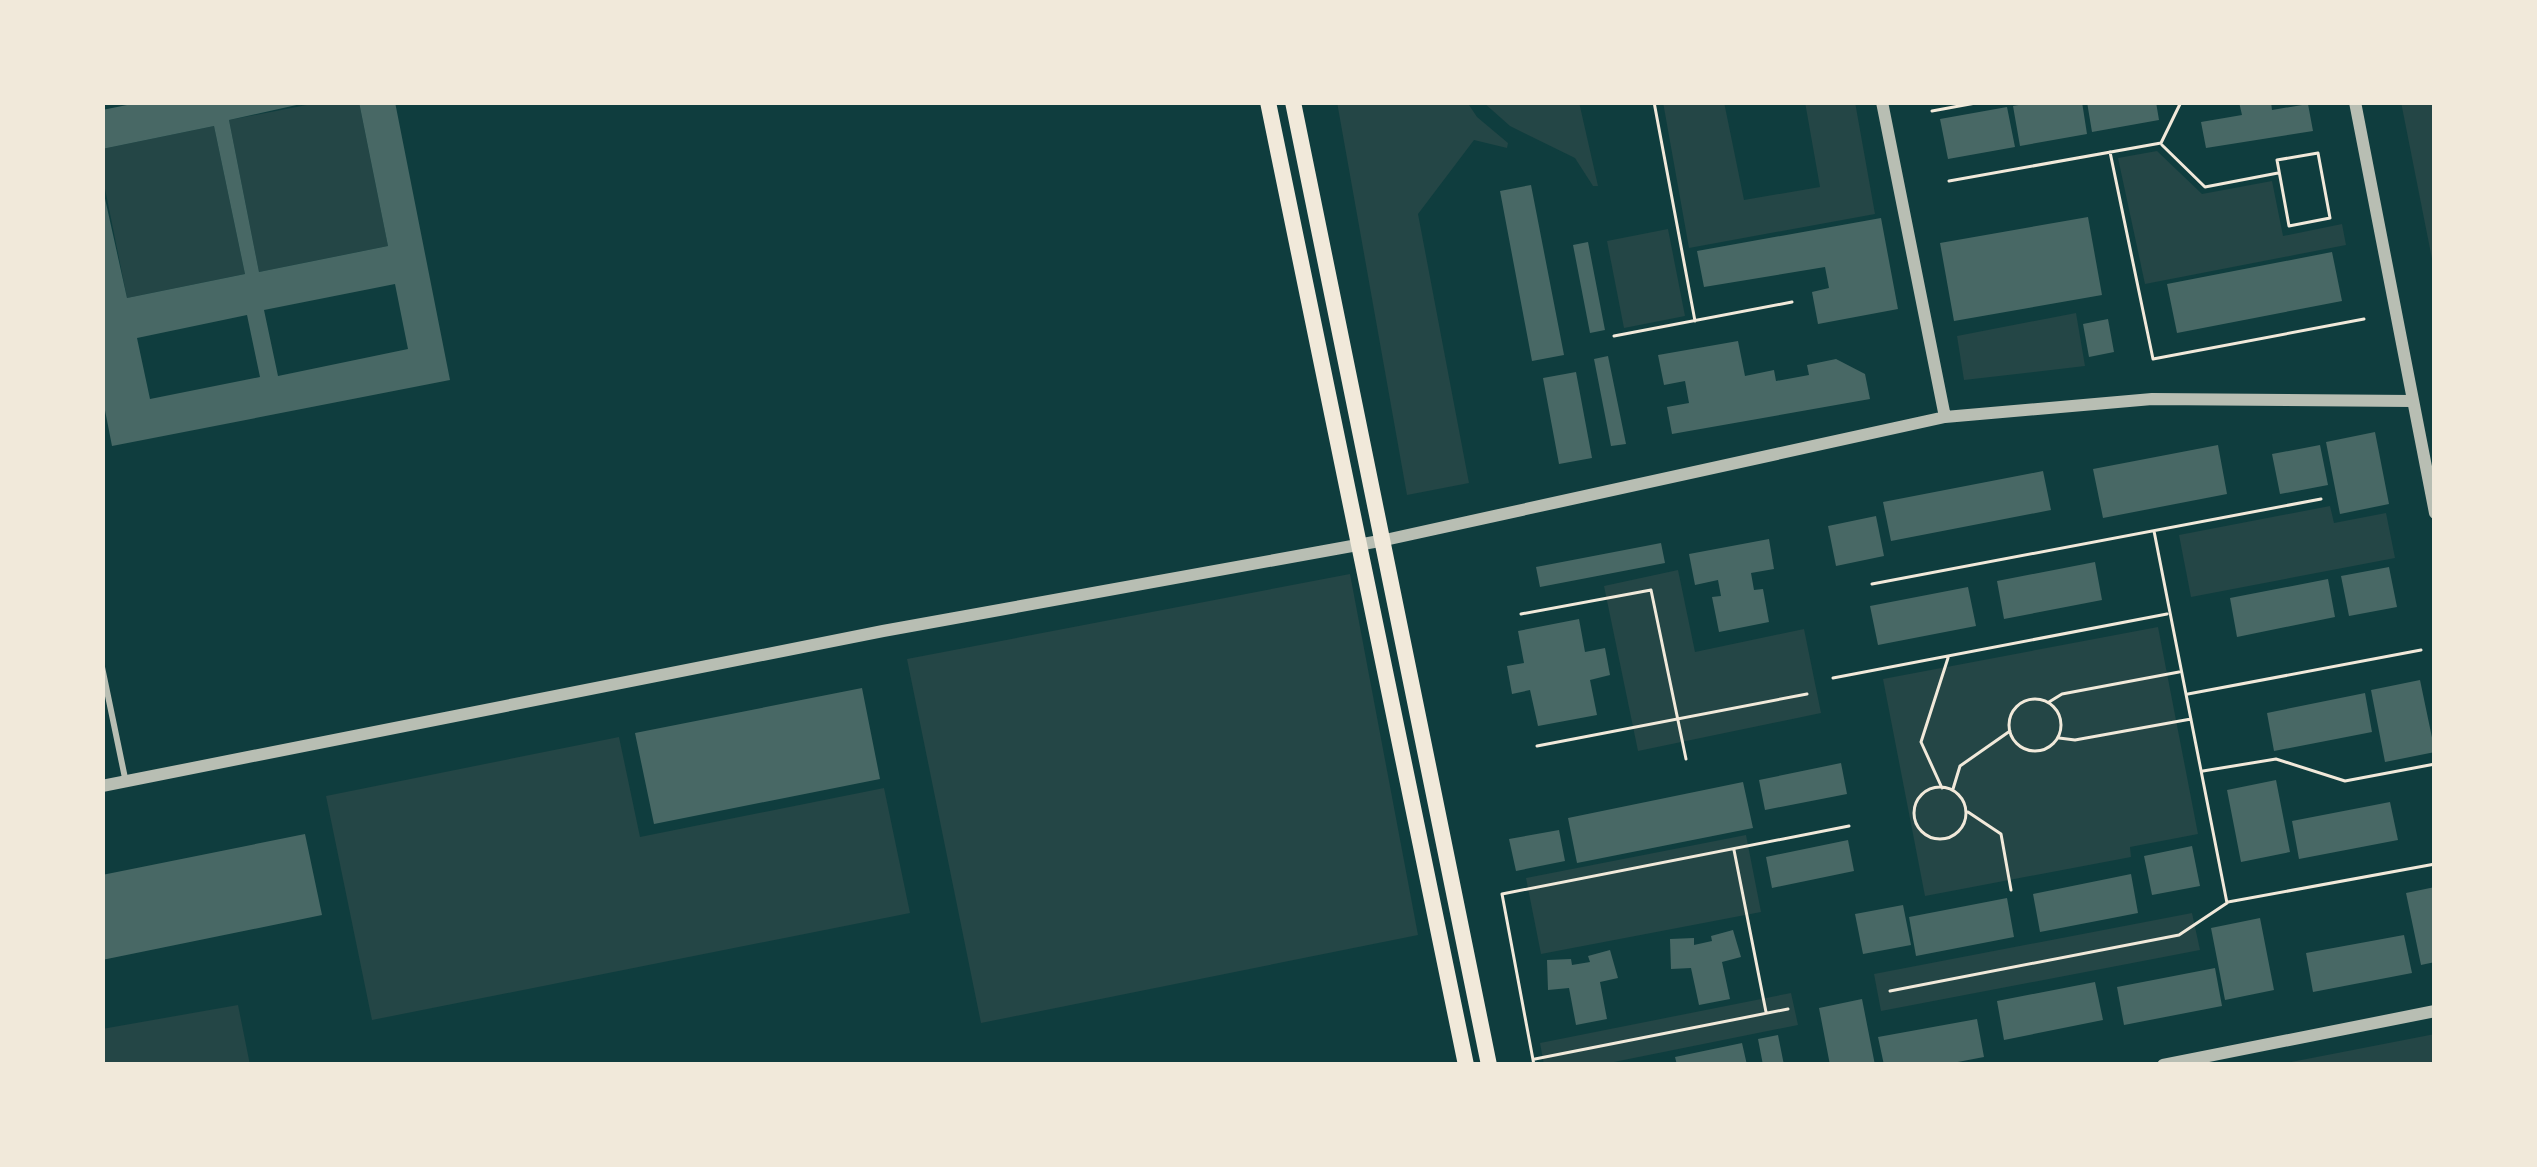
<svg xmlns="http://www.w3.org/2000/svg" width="2537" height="1167" font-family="Ubuntu,sans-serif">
	<rect width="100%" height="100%" fill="#0f3d3e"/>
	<path fill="#244646" d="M322,102H359L388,246L259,272L229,120Z
		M1337,102H1467L1477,117L1508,143L1507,148L1474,140L1418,214L1469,483L1407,495Z
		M1483,102H1579L1598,186H1593L1575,158L1510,126Z
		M1663,102H1724L1744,200L1820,187L1805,102H1855L1875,214L1689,248Z
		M2401,102H2435V274Z
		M214,126L245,274L127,298L102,174V149Z
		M2157,151L2202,194L2272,181L2283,236L2342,224L2346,245L2145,284L2118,158Z
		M1668,229L1685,316L1624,328L1607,241Z
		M2076,313L2085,366L1964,380L1957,336Z
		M2330,506L2334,523L2386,513L2395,558L2191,597L2179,535Z
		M1678,570L1695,652L1804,629L1821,713L1638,751L1604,586Z
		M1350,574L1418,935L981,1023L907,659Z
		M2158,627L2198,834L2130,847L2131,857L1925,896L1883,679Z
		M619,737L640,837L884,788L910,913L372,1020L326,796Z
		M1746,835L1761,912L1541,954L1526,878Z
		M2192,913L2200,950L1881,1011L1874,974Z
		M1791,993L1798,1025L1599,1065H1544L1540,1043Z
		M238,1005L250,1065H102V1029Z
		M2435,1034V1065H2276Z"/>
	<path fill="#486865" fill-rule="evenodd" d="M142,102H310L229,120L259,272L388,246L359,102H395L450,380L112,446L102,395V185L127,298L245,274L214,126L102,149V110ZM395,284L408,349L278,376L264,310ZM247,315L260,377L150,399L137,338Z
		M2035,102H2082L2087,134L2020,146L2013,106Z
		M2087,102H2156L2159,120L2092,132Z
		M2239,102H2271L2272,110L2308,104L2313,131L2206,148L2201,122L2242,115Z
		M2007,107L2015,147L1948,159L1940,119Z
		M1531,185L1564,355L1532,361L1500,191Z
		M2088,217L2102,295L1954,321L1940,243Z
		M1881,218L1898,309L1818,324L1812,292L1829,288L1825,267L1704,287L1697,251Z
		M1588,242L1605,330L1590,333L1573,245Z
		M2332,252L2342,301L2177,333L2167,284Z
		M2108,319L2114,352L2089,357L2083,324Z
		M1738,341L1745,376L1774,370L1776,381L1809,375L1807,365L1836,359L1865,374L1870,399L1672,434L1667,407L1689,403L1685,381L1664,385L1658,355Z
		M1608,356L1626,444L1611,446L1594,359Z
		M1576,372L1592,458L1559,464L1543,378Z
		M2375,432L2389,504L2340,514L2326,442Z
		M2218,445L2227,494L2103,518L2093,469Z
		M2320,445L2328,485L2280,494L2272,454Z
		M2043,471L2051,510L1891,541L1883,502Z
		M1876,516L1884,556L1836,566L1828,526Z
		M1769,539L1774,569L1751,573L1754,590L1763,589L1769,622L1719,632L1712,597L1721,596L1718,580L1695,585L1689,554Z
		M1661,543L1665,563L1540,587L1536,567Z
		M2095,562L2102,600L2004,619L1997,581Z
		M2389,567L2397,607L2349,616L2341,576Z
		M2328,579L2335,617L2237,637L2230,598Z
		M1968,587L1976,626L1878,645L1870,606Z
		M1579,619L1585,652L1605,648L1610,675L1590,680L1597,715L1538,726L1530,690L1512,694L1507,666L1524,663L1518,631Z
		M2420,680L2435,752L2385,762L2371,690Z
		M862,688L880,779L654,824L635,733Z
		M2365,693L2372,732L2274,751L2267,713Z
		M1841,763L1847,794L1765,810L1759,780Z
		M2276,780L2290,852L2241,862L2227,790Z
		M1743,782L1753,828L1577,863L1568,818Z
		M2390,802L2398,840L2299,859L2292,821Z
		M1559,830L1565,861L1516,871L1509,839Z
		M305,834L322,915L102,960V875Z
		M1848,840L1854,871L1772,888L1766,857Z
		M2192,846L2200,886L2152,895L2144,856Z
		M2131,874L2138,913L2040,932L2033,894Z
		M2435,887V962L2421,965L2406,893Z
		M2007,898L2014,937L1916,956L1909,917Z
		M1903,905L1911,945L1863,954L1855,914Z
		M2260,918L2274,990L2225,1000L2211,928Z
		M1733,930L1741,957L1722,962L1730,999L1699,1005L1691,968L1671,969L1670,939L1694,938V945L1712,941L1711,936Z
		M2404,935L2412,973L2313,992L2306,953Z
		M1610,950L1618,978L1600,982L1607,1019L1576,1025L1569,988L1548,990L1547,960L1571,959L1572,965L1590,962L1588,956Z
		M2215,968L2222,1006L2124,1025L2117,987Z
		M2095,982L2103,1020L2004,1040L1997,1001Z
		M1862,999L1875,1065H1830L1819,1008Z
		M1977,1019L1984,1057L1942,1065H1884L1878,1037Z
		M1778,1035L1784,1065H1763L1758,1039Z
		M1742,1043L1747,1065H1677L1675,1057Z"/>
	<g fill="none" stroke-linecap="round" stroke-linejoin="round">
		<path stroke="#f1e9da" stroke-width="3" d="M1654,102L1695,321
			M1932,111L1981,102
			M2162,145L2205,187L2278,173
			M2110,152L2153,359L2364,319
			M2318,153L2330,218L2289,226L2277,160Z
			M1949,181L2161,143L2181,102
			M1614,336L1792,302
			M1872,584L2321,499
			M1521,614L1651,590L1686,759
			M1833,678L2167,614
			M2188,694L2421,650
			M2009 725a26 26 0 1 1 52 0a26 26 0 1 1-52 0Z
			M2049,702L2062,694L2179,672
			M2059,738L2075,740L2191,719
			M1537,746L1807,694
			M2203,771L2276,759L2345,781L2435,764
			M1914 813a26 26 0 1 1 52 0a26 26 0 1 1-52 0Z
			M1942,788L1921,742L1948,658
			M1953,789L1960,766L2010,731
			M1968,812L2001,834L2011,890
			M1734,850L1766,1012
			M2228,902L2435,864
			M1890,991L2179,935L2227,903L2154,531
			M1535,1059L1788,1009
			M1534,1065L1502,894L1849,826"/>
		<path stroke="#b8beb3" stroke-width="6" d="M102,667L125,778"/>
		<path stroke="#b8beb3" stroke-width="12" d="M1882,102L1945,417
			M2355,102L2435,513
			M102,786L883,631L1385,540L1945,417L2152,399L2412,401
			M2163,1065L2435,1011"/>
		<path stroke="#f1e9da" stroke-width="16" d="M1268,102L1466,1065
			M1293,102L1489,1065"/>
	</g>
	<rect width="2537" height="1167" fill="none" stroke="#f1e9da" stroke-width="210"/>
</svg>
